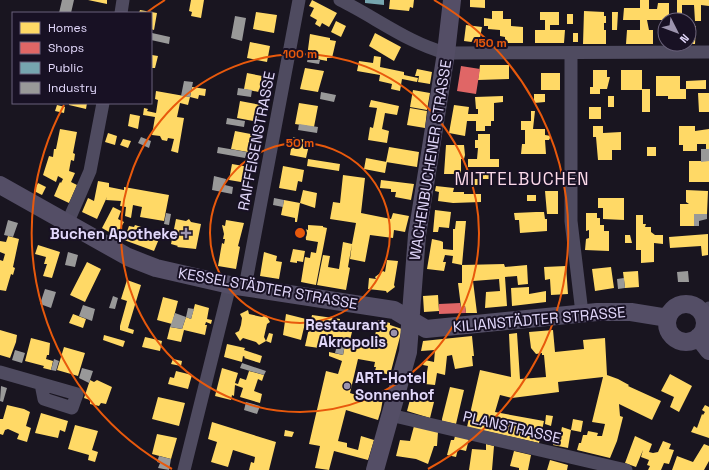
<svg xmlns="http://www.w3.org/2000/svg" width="709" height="470" font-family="'Space Grotesk',sans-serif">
	<rect width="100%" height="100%" fill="#191520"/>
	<path fill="#ffd966" d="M88,0H107V4Z
		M191,0H204L201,18L191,16L192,12L189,11Z
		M312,0L337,13L329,27L322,23L320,27L315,24L317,20L310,16L314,8L309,6Z
		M390,0H414L413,8L410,7L409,11L389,9Z
		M470,0H485V8L470,7Z
		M640,0H649V9H657L658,3H669V20H647L649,30H653V44H626L627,30H640V20H623L624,8H640Z
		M677,0H709V6L701,5V21H695L694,5H682V20H677Z
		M140,10L157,13L154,30L151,29V13H139Z
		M492,11H503V19H511V26L523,27V43H505V37L500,36V30L488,29V26H484V18L492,19Z
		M584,11L604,12V16H606V23H604V30H606V44H583Z
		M256,12L277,15L274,33L253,29Z
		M540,12H559V25H550V30H565L564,43H535V30H545V20H540Z
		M612,12H618L617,30H612Z
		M567,14H573V24H567Z
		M336,21L346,26L341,37L331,32Z
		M466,25L482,27L479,43L464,41Z
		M689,26H696L695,44H689Z
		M375,33L401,47L394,61L369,46Z
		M573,33H578V42H573Z
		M310,34L330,38V40L336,41L332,58H327V61L307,57Z
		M250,42L270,46L267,62L247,58Z
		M152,55L158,56L155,68H151Z
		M374,56L381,57L380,67L404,72V75L418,78L417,82L402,79L400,91L391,89L392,84L379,81L380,75L357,71L359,61L373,63Z
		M480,65H509V79L478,80Z
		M305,68L324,71L318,92L300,89Z
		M417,69L432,72L430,84L418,82L419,76H415Z
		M593,70H607V77H610L607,89H600V94H590V87H593Z
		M621,70H642V89H650V112H642V90H621Z
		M247,73L262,76L259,92L244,89Z
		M541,73H560V90H541Z
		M656,76H680V89H686V99H668V96H656Z
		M706,80V89H686V81Z
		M192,87L206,89L205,96L199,95L198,99L190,97L188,105L180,103L177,117L184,118L178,153L171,151L174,139L168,138L167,141L162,140L160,136L152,135L155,117L143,115L144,108L148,109L147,111L156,113L158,100L155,99L156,91L190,97Z
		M413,90L430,93L427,110L410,107Z
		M698,93H709V112H699Z
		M534,94H545V102L534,103Z
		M503,96V102L494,103V121H491V126H485V131H476V121H467L465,136L449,133L454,105L469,107L468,114H478V109H476L475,97Z
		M608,96H614V107H608Z
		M371,100L399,106L397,115L385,113L382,129L389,131L387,143L368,140L370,127L373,128L377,108L369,107Z
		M240,101L261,105L258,122L237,118Z
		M69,103H87L86,109L69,105Z
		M299,103L318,106L314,127L295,124Z
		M57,105L65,107L64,113L55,111Z
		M589,107H601V119H589Z
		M410,108L427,111L425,128L407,125Z
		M531,111H535L533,129H545V135L551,136L549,140H545L546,154H521L522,144H525V130H521V121H531Z
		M130,114L140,116L138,129L128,126Z
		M593,126H603V133L621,132V150H612V160H598L596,137H593Z
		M679,126H695V131L709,129V149H706V144H697V151H683V145H679Z
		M60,129L77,132L73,153L75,154L74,161L71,160L69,171L75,173L71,182L77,185L69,203L54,196L60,182L61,183L63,179L58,176L56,182L43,175L49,156L53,157L54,149H56Z
		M235,131L256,135L253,153L231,149Z
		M108,133L117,136L115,145L105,142Z
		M478,134H490V159H499V167H468V159H477L478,148H475V140H478Z
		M293,137L310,141L306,158L290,155Z
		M123,139L131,141L128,148L120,145Z
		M446,145H464L465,155L464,159H461V174H444Z
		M389,147L419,152L417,167L386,162Z
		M647,147H656V156H647Z
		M366,158L387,162L385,173L364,169Z
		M308,159L340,164L339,171L307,166Z
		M689,161H709V182H689Z
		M232,164L249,167L247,183L229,180Z
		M283,166L304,170L302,182L298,181L296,191L279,188Z
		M482,173H490V179H481Z
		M343,175L365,178L361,213L391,219L393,213L409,216L405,232L394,230L393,238L370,235L365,262L350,259L352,244L348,267L350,268L346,290L317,285L323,255L330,256L328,267L339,269L343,242L352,244L356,223L330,219L333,202L340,203Z
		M461,179H481V185H461Z
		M381,180L414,184L411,200L395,197L396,192H391V189L380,188Z
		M98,181L109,183V187L124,190V187L169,195L164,221L140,217L142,207L133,205L131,218L125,216L126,207L120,206L121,201L106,200L107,197L97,219L82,212L88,198L94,201Z
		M38,183L46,187L42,195L34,191Z
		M436,186L454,188L453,192H464V194H481V202L453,203L438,201L439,192L435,191Z
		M303,190L317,193L315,208L300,203Z
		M686,190L708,191L707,214H694V226H680V204H689L686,202Z
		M545,191H558V214H547Z
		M527,195H536V201H527Z
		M598,198H624V220L603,219V208H598Z
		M284,200L300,203L297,222H295V218L281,215Z
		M113,207L121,211L118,219L124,222L116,236L102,228Z
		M435,210L451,212L449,228L439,227L438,232H433Z
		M536,212H544L545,219H547V231L520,233L519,220H515L514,213Z
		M586,213H597V218H600V225H604V231H609V251L585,250L586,239L589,238V230L586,231Z
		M636,215H643V224H646L645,227H651V232L655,235H663V244L654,243V262L641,263V250H636Z
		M176,219L186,221L189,219L191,222L201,224L196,249L177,247L178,246L171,244Z
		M226,220L244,223L238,246L240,247L236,269L218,266L222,243L224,244L225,239H223L224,234L222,225L225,226Z
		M456,221H466L462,265L452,263L453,256L445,255L443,262H446L444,271L427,269L432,239L441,241L443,242V249L453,250V229H455Z
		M135,225L141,227L140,229L149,232L150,230L161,234L154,251L124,240L129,226L134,227Z
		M308,225L323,226V227L327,228L316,285L301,282L305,257L310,258L311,252L316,253L318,242L306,240L305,229L308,230Z
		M708,234V255L702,256L701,246L670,248L669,237Z
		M625,235H630L632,243H625Z
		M8,236L19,239L13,267L15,268L13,275L11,274L6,291L0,290V260L3,261L5,254L0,252V241L6,242Z
		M38,245L60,252L52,278L43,276L47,264H44L46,257L35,254Z
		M293,249L305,251L303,262L297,261V263L290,262Z
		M264,252L277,256L276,261L282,262L279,279L260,276Z
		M387,260L398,261L394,285L395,287L387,293L386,291L368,289L369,278L376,279L375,277L383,271L385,272Z
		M87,262L101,269L85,302L70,295Z
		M504,264L505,267L527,265L528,284L518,285L517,276L505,277L507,306L485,308L486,292L500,291L499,279L473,281L477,313H466L465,306L461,307L458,283H462V265Z
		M566,266L568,294L551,295L550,279L545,280L544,267Z
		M611,267L614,288L595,291L592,269Z
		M638,271L639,287L625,288L623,272Z
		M127,280L141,285L128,328L134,330L133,334L120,330V326L127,301L121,299Z
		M529,287V294L546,291V302L512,306L511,288Z
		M438,295L439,311L424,312L423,296Z
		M163,297L178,301L172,324L157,320Z
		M195,304L209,308L207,319L212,320L211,324L206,322L205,325H207L205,335L184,330L181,342L167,339L170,327L182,329L186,317L191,319Z
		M248,310L249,314L262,317L266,315L270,322L267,324L264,337L266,341L259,345L256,342L243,338L240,341L235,333L239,331L241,325L242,318L240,314Z
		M73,314L86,319L83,328L69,323Z
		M286,314L306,319L301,340L283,335Z
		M312,315L340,319L338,328L352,332L350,340L378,347L381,337L375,336L378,320L390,323V325L402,329L390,375L375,371L376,367H374L375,362L358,359L350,393L365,398L366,393L383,398L381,410L378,420L346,410L338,441L347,443V447L358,450L361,436L374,440L368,460L334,451L329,470L315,468L320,446L309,444L326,371L338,374L342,361L329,356V352L343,355L346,339L321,336L319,348L305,346Z
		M0,330L17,335L16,342L10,358L0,355Z
		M553,330L555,352L584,349L583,340L605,338L607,375L618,379L629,385L628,386L661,401L652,420L619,404L620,416L623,417L617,441L610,458L577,450L579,443H581L583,435H587L588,431L598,433L597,436H602L605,424L592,422L603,377L558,382L559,392L512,398L500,395L495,412L544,421L539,443L467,427L480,370L511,377L509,334L517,333L520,379L546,377L544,355H542V353L536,354L531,348L529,332Z
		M269,333L273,334L271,343L266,341Z
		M104,335L125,341L123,347L103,340Z
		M472,336L474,356H472L473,366L455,369L452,355L447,356L445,375L437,373L435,385L425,384L428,366L423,365L425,360L434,362L435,350L421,351L423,341Z
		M145,337L162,341L160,351L142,347Z
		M31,338L50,343L49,355H47L46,359L53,361L51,370L43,368L44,366L25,361Z
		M227,344L245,348L244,350L262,356L260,363L244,358L245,357L243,356L242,362L224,357Z
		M64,347L85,353L78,376L57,370Z
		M173,359L182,361L181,366L171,364Z
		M222,368L238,373L235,383L238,384L240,378L246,380L249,371L264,375L262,381L258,379L254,391L262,394L260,403L240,397L243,388L235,385L234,396L232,395L231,400L215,396Z
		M176,371L192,375L188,389L168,384L170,377L174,378Z
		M670,374L692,386L679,412L670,407L674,397L661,391Z
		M90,380L94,382L97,380L112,387L106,404L101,403L99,406L90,404V400L84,398Z
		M450,387L464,390L456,424L442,421V419Z
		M411,396L434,402L430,418L407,411Z
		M158,397L185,403L179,426L152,419Z
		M7,405L24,409L30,412L26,426L31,428L27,442L17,439L19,434L8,429L5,430L3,435L0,434V419H3Z
		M705,405L709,407V438L691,432L694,426L697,428L702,414L703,415L705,412L702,410Z
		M41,413L68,421L65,432L60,430L58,438L35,433Z
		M546,415L553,416L551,426L545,424Z
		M573,419L583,421L581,432L571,430Z
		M212,422L276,442L269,470H249L251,462L254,463L255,457L233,450L228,467L211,462L217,442L208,439Z
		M75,425L98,431L92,450L98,452L95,462L88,460L89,455L68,449Z
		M414,426L438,432L437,446H434L428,464L416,459L396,456L400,440L410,441Z
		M562,427L571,430L568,448L553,445L555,431L561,432Z
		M285,430L294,432L292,437L284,436Z
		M157,434L177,438L171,459L152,454Z
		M455,436L469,439L466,451L458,449L456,457L447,455L451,440H454Z
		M635,436L652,444L649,452L653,453L658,452L663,441L671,444L669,449L674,450L669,464L664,463L661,470H648L650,466L647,465L649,460L641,457L643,450L636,467L625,463Z
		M486,444L494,446L492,470H469L472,449L486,450Z
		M704,444L709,446V461L704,470H672L677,456L693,462Z
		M514,451L531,455L528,470H519V468L510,466Z
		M550,460L568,465L567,470H547Z"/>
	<path fill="#e06666" d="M461,66L480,69L476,94L457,91Z
		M460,303L461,307L465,306L466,313L439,314V304Z"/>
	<path fill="#76a5af" d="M365,0H384V5L365,3Z"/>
	<path fill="#999" d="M62,0H74L71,13H59Z
		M235,16L246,18L242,41L231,38Z
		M152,33L170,37L169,44L151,40Z
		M308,57L320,60L319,64L307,62Z
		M184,81L193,82L190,97L181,96Z
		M238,88L252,90L251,97L237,95Z
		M321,92L336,95L334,102L320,99Z
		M227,118L245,121L244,127L226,124Z
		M299,124L318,127L317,133L298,130Z
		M141,137L151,141L149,148L138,143Z
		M218,147L247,152L245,158L217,153Z
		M701,149H709V161L701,162Z
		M214,176L226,179L225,185L233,187L232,194L212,190Z
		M274,198L284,200L283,207L273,205Z
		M166,213L171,214L169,225L164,224Z
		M694,214H707V219L699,221V226H694Z
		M8,220L18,223L13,237L4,235Z
		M68,252L78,255L75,267L65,265Z
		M688,271L689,282H678L677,272Z
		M624,278L625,288L618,289L617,279Z
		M45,289L56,292L51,308L40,304Z
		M113,296L118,298L115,309L109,308Z
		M83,305L95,309L92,321L79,316Z
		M188,308L194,309L191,319L186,317Z
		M175,313L186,317L182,329L170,327Z
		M339,338L346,339L343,355L335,353Z
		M15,350L25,353L22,363L12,360Z
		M54,359L59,361L56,371L51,370Z
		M242,363L266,371L264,375L240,368Z
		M82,368L93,371L89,383L79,378Z
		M1,386L7,388L3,402L0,401Z
		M246,402L260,406L257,414L244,410Z
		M159,456L171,459L169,470L158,468L160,463L157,462Z"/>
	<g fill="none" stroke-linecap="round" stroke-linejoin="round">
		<path stroke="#4f4b60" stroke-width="13" d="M340,0C375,17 408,43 446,53L709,52
			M121,13L123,0
			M571,53V221L582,313
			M67,224L90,171L103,103
			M245,287L299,0
			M702,313L709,308
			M0,372L77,394L72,408L44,399L41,384
			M390,415L626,470
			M184,470L230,285"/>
		<path stroke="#544e66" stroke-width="18" d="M0,185L128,257L156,268L230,285L394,310L426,329L597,312H631L668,318
			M667 323a19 19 0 1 1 38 0a19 19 0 1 1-38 0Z
			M698,337L709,351
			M375,470L408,352L417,235L446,53L452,0"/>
	</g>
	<g fill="none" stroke="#e8590c" stroke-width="2">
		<circle cx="300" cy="233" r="90"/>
		<circle cx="300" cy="233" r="179"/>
		<path d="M172 469A269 269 0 0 1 64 105M146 13A269 269 0 0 1 165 0M434 0A269 269 0 0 1 428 469"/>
	</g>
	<g fill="#9c94ae" stroke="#181124" stroke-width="1.5">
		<path d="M184 227h4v4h4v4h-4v4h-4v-4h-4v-4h4z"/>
		<circle cx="394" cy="333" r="4"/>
		<circle cx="347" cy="386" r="4"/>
	</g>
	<g text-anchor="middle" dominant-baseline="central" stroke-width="4" stroke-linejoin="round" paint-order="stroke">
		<g font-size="15" fill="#e2d8fb" stroke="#181124">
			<text transform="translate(256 141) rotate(-79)">RAIFFEISENSTRASSE</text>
			<text transform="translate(430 160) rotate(-81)">WACHENBUCHENER STRASSE</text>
			<text transform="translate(268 288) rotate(10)">KESSELSTÄDTER STRASSE</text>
			<text transform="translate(539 319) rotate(-5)">KILIANSTÄDTER STRASSE</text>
			<text transform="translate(512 427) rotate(13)">PLANSTRASSE</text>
		</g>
		<g font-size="15" font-weight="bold" fill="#e2d8fb" stroke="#181124" text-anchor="end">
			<text x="178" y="233">Buchen Apotheke</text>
			<text x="386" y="324">Restaurant<tspan x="386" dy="17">Akropolis</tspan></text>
			<text x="355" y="377" text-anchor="start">ART-Hotel<tspan x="355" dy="17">Sonnenhof</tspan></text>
		</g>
		<g font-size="17" letter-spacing="1" fill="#fcdaea" stroke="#181124">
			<text x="522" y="179">MITTELBUCHEN</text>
		</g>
	</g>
	<circle cx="300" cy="233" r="6" fill="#e8590c" stroke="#181124" stroke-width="2"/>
	<g font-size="12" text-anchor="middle" font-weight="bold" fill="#e8590c" stroke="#181124" stroke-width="4" stroke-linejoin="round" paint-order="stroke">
		<text x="490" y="47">150 m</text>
		<text x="300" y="58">100 m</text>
		<text x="300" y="147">50 m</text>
	</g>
	<rect x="12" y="12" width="140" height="92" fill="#181124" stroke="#69617a"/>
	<rect x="20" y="22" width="20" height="12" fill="#ffd966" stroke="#69617a"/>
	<text x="48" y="32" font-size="12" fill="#e2d8fb">Homes</text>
	<rect x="20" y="42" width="20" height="12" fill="#e06666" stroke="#69617a"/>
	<text x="48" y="52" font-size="12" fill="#e2d8fb">Shops</text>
	<rect x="20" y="62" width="20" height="12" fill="#76a5af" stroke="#69617a"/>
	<text x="48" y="72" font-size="12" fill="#e2d8fb">Public</text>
	<rect x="20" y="82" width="20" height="12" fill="#999999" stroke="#69617a"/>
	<text x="48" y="92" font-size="12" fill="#e2d8fb">Industry</text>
	<g transform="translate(677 32) rotate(132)"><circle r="19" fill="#181124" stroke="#69617a"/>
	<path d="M0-3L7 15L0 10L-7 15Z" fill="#9c94ae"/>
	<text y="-6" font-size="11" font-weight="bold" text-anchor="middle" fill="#e2d8fb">N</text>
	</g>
</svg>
